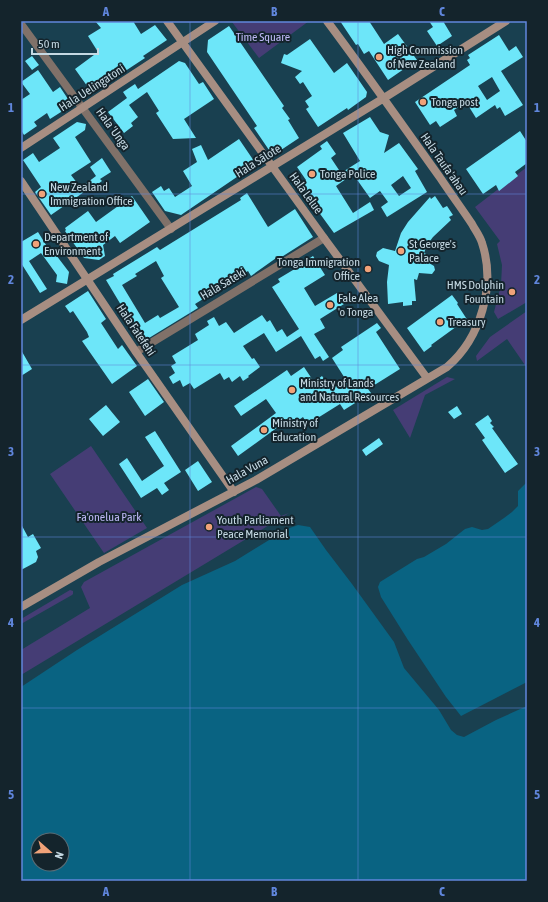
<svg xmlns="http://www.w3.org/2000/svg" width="548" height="902" font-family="'Asap Condensed',sans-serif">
	<rect width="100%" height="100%" fill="#194050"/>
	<path fill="#453d75" d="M233,21H309L259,58L232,22Z
		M527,167V302L498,319L494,312L501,285L502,265L497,244L500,241L475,207Z
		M527,311V368L507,339L477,361L476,356L490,337Z
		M447,377L455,379L425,395L410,438L393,410Z
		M91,446L147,528L104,553L50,474Z
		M256,487L262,489L281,516L289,513L21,675V650L90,608L81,587L84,582Z
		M70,590L73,591V594L72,595L21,624V619Z"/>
	<path fill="#096382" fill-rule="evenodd" d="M527,482V682L461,716L446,697L408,640L381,597L378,587L380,582L388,577L417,559L424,557L446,544L465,529L472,527L482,530L488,529L504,518L512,512L518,506V491Z
		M298,525L310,527L326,550L352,584L394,642L404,668L439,710L451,730L457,735L464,737L496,720L527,706V881H21V687L77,650L182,585L235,561L287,529ZM38,840H62V864H38Z"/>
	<path fill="#6de6f9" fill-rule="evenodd" d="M95,21H133L141,34L155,25L167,40L143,56L145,58L104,85L102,81L90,90L75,69L98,52L88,36L101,28Z
		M340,21H369L384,44L398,34L417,60L388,80L369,51L364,54L358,44L356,45Z
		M429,21H443L452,36L437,46L427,31L433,27Z
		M229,26L284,106L282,108L290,119L288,120L299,138L278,152L269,150L254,128L257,126L207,52L208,40Z
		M499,35L509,51L516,46L523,57L501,71L523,105L505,116L500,107L497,109L495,105L476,118L466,102L454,110L457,116L440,127L436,121L430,125L415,102L470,65L467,60L470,58L468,55ZM492,77L500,91L487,100L478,86Z
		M310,39L334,73L347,63L367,92L366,97L348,110L347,108L318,127L306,109L309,107L305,101L312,96L303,82L300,84L295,77L302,71L281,63L284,54L287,55Z
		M32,56L39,65L32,70L25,61Z
		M179,61L185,63L199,84L203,82L214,99L184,119L196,138L173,139L156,113L159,111L147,92L129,105L138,117L131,123L133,126L124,133L108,112L127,98L123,92L135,84L138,89Z
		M38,70L53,92L60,87L72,105L50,119L47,113L34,122L37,126L24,135L21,130V100L30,94L21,82Z
		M370,117L380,132L389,135L384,153L399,143L418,169L415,171L427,192L387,217L381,207L388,202L380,191L370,198L353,174L336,186L353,213L370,202L374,210L334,233L299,185L306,180L297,167L322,149L320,146L327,141L336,154L331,158L341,173L360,161L343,133ZM403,176L411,188L399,196L391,185Z
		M77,122L86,124L85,130L75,137L91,162L71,175L84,192L51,215L35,192L41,187L23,160L33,153L39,162L60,148L53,138Z
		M520,131L527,142V163L515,172L518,176L499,191L496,185L483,194L466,169Z
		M239,139L256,164L181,215L165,211L152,192L161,186L164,191L169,188L175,197L192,186L183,171L197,162L192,149L201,145L208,160Z
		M102,158L111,172L100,179L102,181L88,191L84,185L96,176L90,167Z
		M247,193L268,227L295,209L313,237L280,258L279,256L251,276L248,271L195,304L198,308L149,338V337L142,340L106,280L114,276L113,274L157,247L160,250L241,200L240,198ZM156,261L164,276L161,278L179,307L160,318L158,315L145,323L122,285L137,276L135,274Z
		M132,196L150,222L120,243L115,236L103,245L105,256L99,260L84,258L65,231L66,230L65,228L88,211L96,222Z
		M435,196L443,208L447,206L453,215L449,217L451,220L433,237L427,245L424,253L426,254L424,260L434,266L435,270L432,274L419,273L417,280L414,279L416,301H412V305L403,306V302L388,304L387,282L389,265L379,261L376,256L377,252L383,248L395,251L401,233L408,222L430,197L431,199Z
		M38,232L51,253L53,251L69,272L67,284L56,282L57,275L41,253L29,261L47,289L40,293L21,263V242Z
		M313,256L325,275L304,288L315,306L337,293L344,304L320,319L325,328L314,334L329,357L323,361L320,356L315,359L301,336L276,352L264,333L243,346L252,359L254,358L260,367L248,376L249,377L243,381L240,376L232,382L229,377L224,380L220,373L194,389L190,383L183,387L180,380L173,384L169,377L175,373L171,366L176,363L172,356L198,340L195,334L209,325L207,321L214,317L219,326L226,322L234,333L262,315L267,322L270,320L277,332L282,329L287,337L299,329L272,287L280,282L278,279L308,261L307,260Z
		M88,291L106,319L101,323L118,349L122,345L137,366L112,384L82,341L89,337L87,332L73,311L70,313L65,306Z
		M452,295L458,303L457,304L468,321L461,326L460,324L431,345L432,346L424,352L407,328Z
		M377,323L381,328L376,332L400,369L368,389L371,393L344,410L340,404L316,419L318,423L310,428L303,417L293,424L289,419L238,456L231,446L276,413L266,399L241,416L234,406L287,370L291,376L304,367L314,382L322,376L331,389L346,380L332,358L343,350L341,347Z
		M21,350L32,369L21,376Z
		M148,379L164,402L145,416L129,392Z
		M106,405L120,422L103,436L89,419Z
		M457,406L462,414L454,419L448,412Z
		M488,415L492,421L490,423L494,427L492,428L518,464L505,473L482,440L485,438L475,424Z
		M155,431L181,472L164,483L169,490L162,495L157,488L141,498L119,464L127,458L142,481L164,466L145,437Z
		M379,438L383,444L366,456L362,450Z
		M198,461L212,482L198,491L185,470Z
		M21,524L28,537L33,534L41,548L36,551L38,557L36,562L21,570Z"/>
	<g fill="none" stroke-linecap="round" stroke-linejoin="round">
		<path stroke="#807169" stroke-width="8" d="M21,24L171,229
			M136,352L324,238"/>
		<path stroke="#a78e82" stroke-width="8" d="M167,21L324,238L427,378
			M21,148L215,21
			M21,181L136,352L234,492
			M21,320L384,98L506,21
			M21,607L99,562L256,480L447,367C481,338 496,285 482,243C480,236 475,230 472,224C462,209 451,194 441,179C403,126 366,73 327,21"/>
	</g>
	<path fill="none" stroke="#6086dc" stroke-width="1" stroke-opacity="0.55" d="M190,21V881M358,21V881M21,194H527M21,365H527M21,537H527M21,708H527"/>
	<g fill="#f0a279" stroke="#14242c" stroke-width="1.5">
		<circle cx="379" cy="57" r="4"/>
		<circle cx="423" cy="102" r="4"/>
		<circle cx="312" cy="174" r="4"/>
		<circle cx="42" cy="194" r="4"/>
		<circle cx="36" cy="244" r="4"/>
		<circle cx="401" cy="251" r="4"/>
		<circle cx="368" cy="269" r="4"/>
		<circle cx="512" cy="292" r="4"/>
		<circle cx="330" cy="305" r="4"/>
		<circle cx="440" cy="322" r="4"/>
		<circle cx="292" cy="390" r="4"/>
		<circle cx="264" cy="430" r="4"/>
		<circle cx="209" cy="527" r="4"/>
	</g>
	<g text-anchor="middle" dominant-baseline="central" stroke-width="4" stroke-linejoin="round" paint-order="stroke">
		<g font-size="12" fill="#beb8f5" stroke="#14242c">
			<text x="263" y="37">Time Square</text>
			<text x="109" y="517">Fa'onelua Park</text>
		</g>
		<g font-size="12" fill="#c5d9e3" stroke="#14242c" text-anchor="start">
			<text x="387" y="50">High Commission<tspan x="387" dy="14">of New Zealand</tspan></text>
			<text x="431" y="102">Tonga post</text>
			<text x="320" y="174">Tonga Police</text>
			<text x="50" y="187">New Zealand<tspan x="50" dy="14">Immigration Office</tspan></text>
			<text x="44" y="237">Department of<tspan x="44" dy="14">Environment</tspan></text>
			<text x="409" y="244">St George's<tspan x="409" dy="14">Palace</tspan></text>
			<text x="360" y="262" text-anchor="end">Tonga Immigration<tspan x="360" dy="14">Office</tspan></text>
			<text x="504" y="285" text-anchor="end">HMS Dolphin<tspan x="504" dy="14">Fountain</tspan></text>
			<text x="338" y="298">Fale Alea<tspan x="338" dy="14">'o Tonga</tspan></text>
			<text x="448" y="322">Treasury</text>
			<text x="300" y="383">Ministry of Lands<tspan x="300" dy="14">and Natural Resources</tspan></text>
			<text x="272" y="423">Ministry of<tspan x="272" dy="14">Education</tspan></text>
			<text x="217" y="520">Youth Parliament<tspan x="217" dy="14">Peace Memorial</tspan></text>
		</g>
		<g font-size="12" fill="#c5d9e3" stroke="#14242c">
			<text transform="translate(92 88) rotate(-33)">Hala Uelingatoni</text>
			<text transform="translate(113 129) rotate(54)">Hala 'Unga</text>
			<text transform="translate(258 161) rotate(-32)">Hala Sālote</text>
			<text transform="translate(444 164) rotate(55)">Hala Taufa'ahau</text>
			<text transform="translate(306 193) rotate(54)">Hala Lelue</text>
			<text transform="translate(223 284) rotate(-31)">Hala Sateki</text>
			<text transform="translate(136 330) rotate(56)">Hala Fatefehi</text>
			<text transform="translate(247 470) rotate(-29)">Hala Vuna</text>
		</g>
	</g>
	<rect width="548" height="902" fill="none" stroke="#14242c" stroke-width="44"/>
	<g transform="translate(50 852) rotate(110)"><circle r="19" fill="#14242c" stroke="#5b6c75"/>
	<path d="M0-3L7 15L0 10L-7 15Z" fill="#f0a279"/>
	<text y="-6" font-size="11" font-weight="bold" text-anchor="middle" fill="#c5d9e3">N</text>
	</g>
	<path d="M32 48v6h66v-6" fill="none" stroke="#c5d9e3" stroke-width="2"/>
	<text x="38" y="48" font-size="12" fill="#c5d9e3" stroke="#14242c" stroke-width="3" paint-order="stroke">50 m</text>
	<rect x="22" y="22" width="504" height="858" fill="none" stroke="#6086dc" stroke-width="1.5"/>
	<g font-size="13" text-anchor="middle" font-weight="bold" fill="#6086dc">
		<text x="106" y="16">A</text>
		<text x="274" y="16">B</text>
		<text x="442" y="16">C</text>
		<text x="11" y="112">1</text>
		<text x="537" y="112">1</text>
		<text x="11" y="284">2</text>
		<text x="537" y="284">2</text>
		<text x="11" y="456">3</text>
		<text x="537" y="456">3</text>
		<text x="11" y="627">4</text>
		<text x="537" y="627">4</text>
		<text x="11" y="799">5</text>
		<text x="537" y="799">5</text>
		<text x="106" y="896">A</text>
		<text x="274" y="896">B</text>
		<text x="442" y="896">C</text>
	</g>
</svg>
